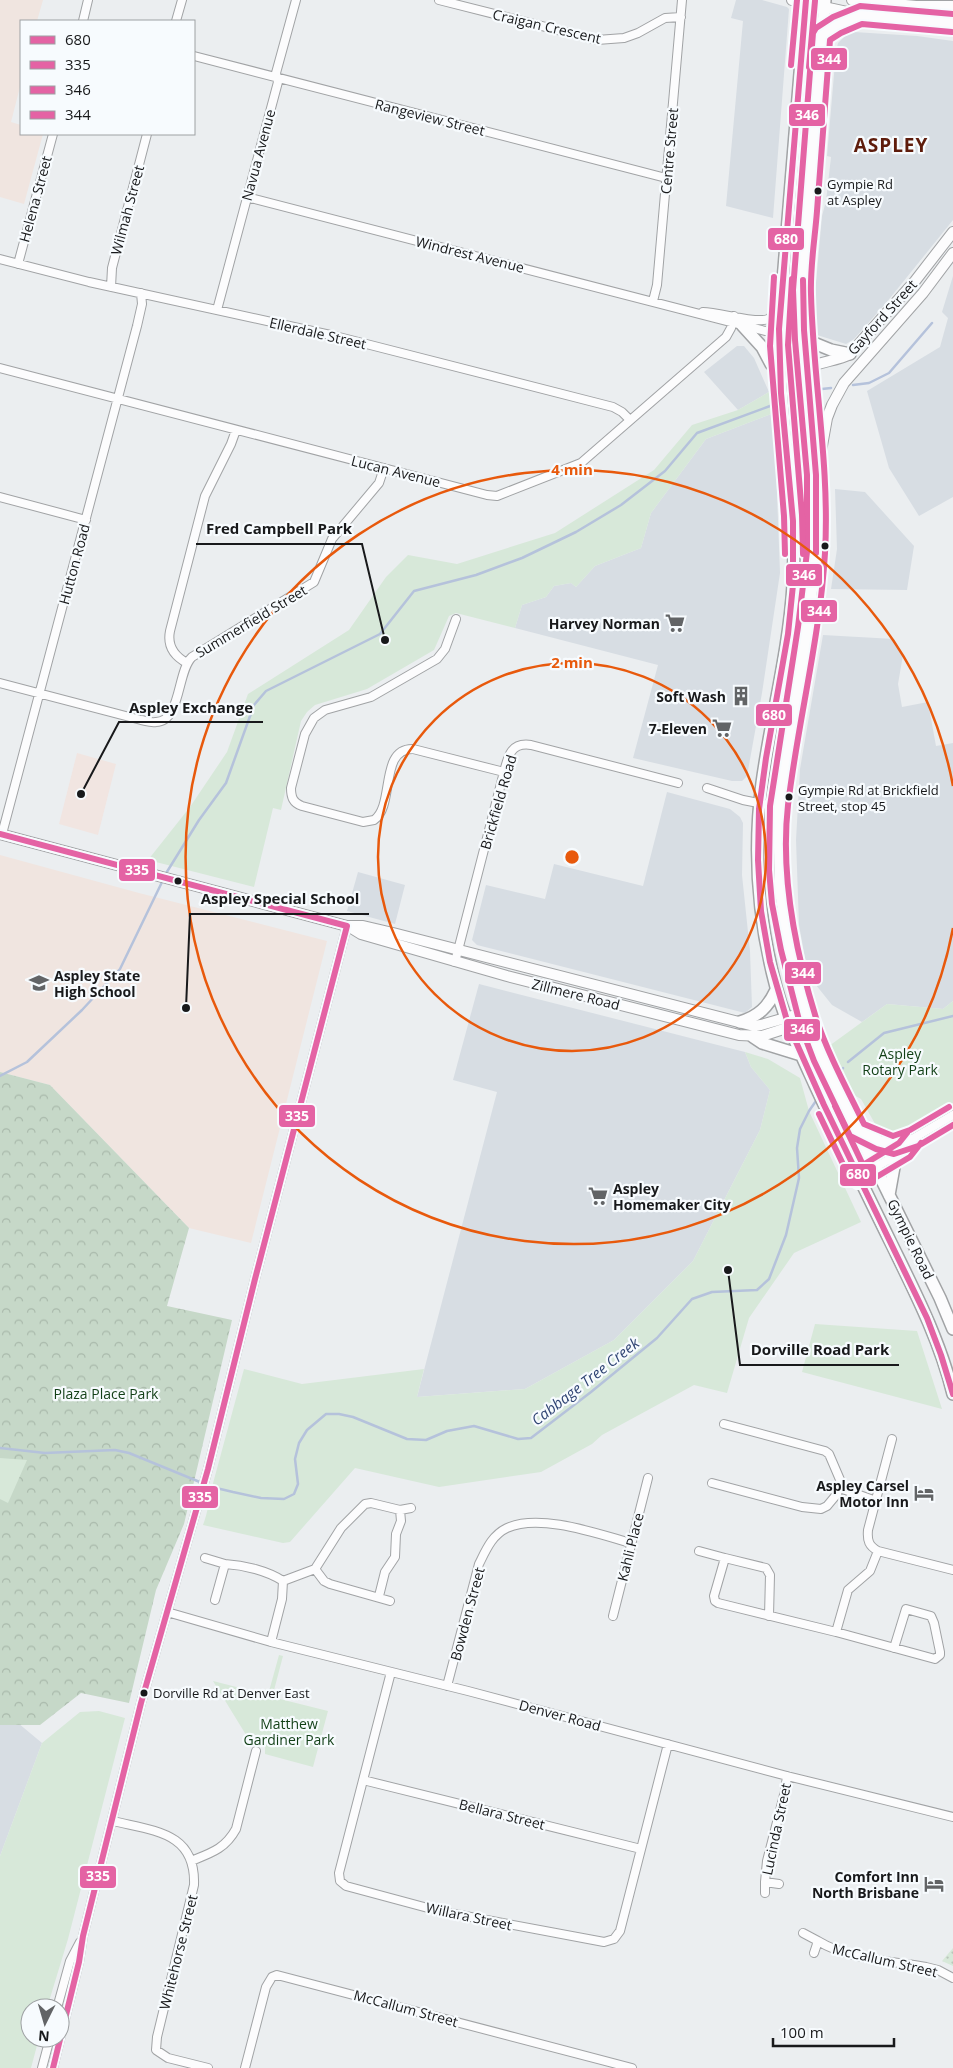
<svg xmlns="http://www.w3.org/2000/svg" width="953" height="2068" font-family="'Open Sans',sans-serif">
	<defs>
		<pattern id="grass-dots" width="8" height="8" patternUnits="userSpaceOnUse" patternTransform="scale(1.25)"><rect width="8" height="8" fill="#d7e8d9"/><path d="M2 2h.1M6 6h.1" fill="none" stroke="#b8c6ba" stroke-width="1.8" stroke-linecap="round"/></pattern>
		<pattern id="forest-crowns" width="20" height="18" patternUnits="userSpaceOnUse" patternTransform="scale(1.25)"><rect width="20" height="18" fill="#c6d8c8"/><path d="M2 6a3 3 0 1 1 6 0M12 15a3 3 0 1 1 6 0" fill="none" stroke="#a9b9ab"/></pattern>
	</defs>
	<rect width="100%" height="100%" fill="#ebeef0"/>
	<path fill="#d7dde3" d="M736,0H762L787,7L789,9L773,218L726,206L743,21L731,18Z
		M854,32L917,36L953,41V220L886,303L854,339L846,344L817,335L815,331L813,316L822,216L826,201L831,157L827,156L836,51L838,43L846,35Z
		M953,276V497L919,516L889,468L867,391L940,347L948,318L942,312Z
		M737,346H744L754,358L769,392L738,410L704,372Z
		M774,413L780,573L762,693L747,776L742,781H732L633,758L658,665L515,628L522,605L546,597L554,586L571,583L576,587L595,566L641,548L651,513L706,439Z
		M835,489L865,492L914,546L907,590L831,589L837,549Z
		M823,635L894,639L903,655L898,684L902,707L928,702L936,746L953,743V1001L943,1009L887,1004L862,1022L832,1005L808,975L799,925L796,840L800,769Z
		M667,792L730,809L740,817L743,823L742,875L750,951L752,1007L745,1013L477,945L472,940L486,885L545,899L554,864L643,886Z
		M358,872L405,885L395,924L347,911Z
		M479,984L745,1052L751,1067L770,1090L760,1130L693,1261L614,1340L525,1389L417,1397L497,1092L453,1080Z
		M0,1708L42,1743L0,1856Z"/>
	<path fill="#f1e5e1" d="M77,753L116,764L98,835L59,824Z"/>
	<path fill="#f0e5e0" d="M0,0H43L37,21H21V83L11,122L21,125V134H43L24,204L0,197Z
		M0,855L139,893L327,941L251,1243L189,1228L50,1085L0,1072Z"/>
	<path fill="url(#grass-dots)" d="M953,1948V1966L942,1961Z"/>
	<path fill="url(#forest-crowns)" d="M0,1072L50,1085L189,1228L167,1306L232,1320L184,1524L156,1590L129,1703L81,1693L40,1725H0Z"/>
	<path fill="#d7e8d9" d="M769,392L774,413L706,439L651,513L641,548L595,566L576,587L571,583L554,586L546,597L522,605L515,628L456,613L449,616L434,650L367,689L315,705L307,712L301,721L281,810L273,808L254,887L148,860L190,807L227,752L248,694L349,630L386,577L408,555L457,564L555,533L654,470L692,425L738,410Z
		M953,1001V1103L898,1135L883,1134L878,1129L861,1099L852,1094L829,1046L887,1004L943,1009Z
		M745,1052L768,1059L800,1078L809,1111L861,1222L794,1253L749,1318L727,1393L694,1385L602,1435L592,1444L541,1472L439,1487L355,1468L290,1542L283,1543L203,1525C208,1512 209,1500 212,1487L244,1369L302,1384L424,1369L417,1397L525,1389L614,1340L693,1261L760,1130L770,1090L751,1067Z
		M815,1324L917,1331L942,1409L802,1372Z
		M0,1458L27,1460L8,1503L0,1499Z
		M279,1655L283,1656L273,1694L276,1698L328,1711L313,1767L265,1754V1746C260,1742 257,1741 251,1743L213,1681L268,1695Z
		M99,1711L125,1718L68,1939L47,2008H30V2038H39L31,2068H0V1856L42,1743L80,1712Z"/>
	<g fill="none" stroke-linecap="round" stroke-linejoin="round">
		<path stroke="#b5c2db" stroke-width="2.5" d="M853,385L869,383L889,373L932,323
			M822,389L831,388
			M165,875L199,820L226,783L254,705L266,691L380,634L414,591L476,575L522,558L576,532L621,505L665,471L697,433L770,406
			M848,1062L884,1033L953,1016
			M0,1076L27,1062L82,1010L120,969L163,880
			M836,1077L843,1068
			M823,1092L831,1083
			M0,1448L45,1453L115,1450L129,1453L212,1487L233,1492L261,1498L284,1499L294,1494L298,1484L295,1459L299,1443L307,1430L326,1414H339L353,1417L407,1439L426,1440L447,1431L474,1426L518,1439L531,1438L591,1392L657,1338L692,1299L712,1292L757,1290L769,1279L786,1235L799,1178L797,1148L800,1129L809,1111L818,1098"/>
		<defs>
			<path id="minor" d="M439,0L597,40L624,38L638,33L665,18L681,17
				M83,21L88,0
				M176,21L182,0
				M194,56L666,178
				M247,197L765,331L779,329L789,321L794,282L803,270
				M0,259L89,282L335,336L613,407L622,412L630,420
				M18,264L53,134
				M111,287L112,268L147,134
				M653,301L657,285L682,0
				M217,310L278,82L276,73L296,0
				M703,312C719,312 756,324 768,319C772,317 776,312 780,309
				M0,368L487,495L497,496L581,463L726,337L731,328L734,316
				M0,497L86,520
				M456,619L445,649L437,659L371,697L325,710L314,718L305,734L291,788C291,797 293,803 302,806L363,822L374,820C395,806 379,748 413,749L504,772
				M187,663C174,656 167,646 170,631L205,496L231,444L236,430
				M0,683L141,720C146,721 151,723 156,722C181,722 177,671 192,657L314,582L332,539L379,483L384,468
				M707,788L743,800L779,807
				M2,834L137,326L142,304L141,293
				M455,962L504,772C508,756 511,742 531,745L678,783
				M855,1167L893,1145L914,1138L953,1115
				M859,1177L905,1150L914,1138
				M892,1439L868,1530C867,1541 869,1546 878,1551L953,1570
				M712,1483L802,1507L821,1509L827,1506L837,1494L841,1482L829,1454L825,1451L724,1424
				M840,1488L876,1501
				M400,1510L411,1508
				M699,1551L725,1558
				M205,1558L225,1564
				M315,1569L324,1581L330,1584L390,1601
				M215,1600L225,1564C244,1565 268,1571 283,1581
				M167,1612L271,1642L468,1691L787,1776L953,1817
				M613,1616L648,1478
				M769,1616L770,1575L766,1568L725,1558L714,1596L715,1601L718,1603L836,1632L935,1659L940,1655V1652L934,1623L931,1616L906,1609L894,1648
				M836,1632L848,1590L870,1571L878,1551
				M271,1642L282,1599L283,1581L315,1569L341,1528L365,1504L371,1503L400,1510L401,1521L396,1534L395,1557L385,1572L379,1596
				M391,1672L339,1873L340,1881L346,1886L439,1911L604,1942L614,1939L620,1931L668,1744
				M447,1686L479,1564C486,1550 492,1535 507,1528C540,1513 598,1534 631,1543
				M363,1780L641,1849
				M113,1821C154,1831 196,1832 194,1885L157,2037L156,2050L168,2058L208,2068
				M191,1861C211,1853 225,1849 236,1829L256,1751
				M765,1882L767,1861L785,1791L787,1776
				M765,1893V1882L779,1884
				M803,1933L818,1941L814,1953
				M818,1941C849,1960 891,1961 926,1967L938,1970L953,1978
				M57,2008L70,1961L80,1942
				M42,2068L50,2038
				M53,2068L79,1962L83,1936L141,1703L208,1469L255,1279L347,926
				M245,2068L266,1987L272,1977L277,1975L632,2068"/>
			<path id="major" d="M792,0L861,15L953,23
				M852,0L916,6H953
				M789,466L799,444L793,390C794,360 831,365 850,354L915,281L953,232
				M818,468L827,418L832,405L844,383L923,293L953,253
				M0,834L347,926H363L393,933L754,1026L761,1025L806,1012
				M348,926L361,934L507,976L739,1035L762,1036L808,1021"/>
			<path id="highway" d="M806,0L779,329C778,415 798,499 793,585C789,651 771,717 762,783C753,851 758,920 776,987C785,1021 800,1052 815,1085C840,1139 866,1192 892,1245C916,1294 940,1341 953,1394
				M825,0L802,290L804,339L816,475V553L807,628L779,807L780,888L789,948L815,1041L857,1130L940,1298L953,1329
				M822,35L837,25L861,15
				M742,325L762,347L771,364L780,372
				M804,339L831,350L850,354
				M740,1022C759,1016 768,1007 776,990
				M753,1037L762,1043L801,1055
				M857,1130L879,1141L893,1145
				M889,1195L896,1156"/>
		</defs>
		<use href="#minor" stroke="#a1a3a5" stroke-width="10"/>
		<use href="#major" stroke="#a1a3a5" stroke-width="12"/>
		<use href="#highway" stroke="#a1a3a5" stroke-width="14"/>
		<use href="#minor" stroke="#fcfcfd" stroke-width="8"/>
		<use href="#major" stroke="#fcfcfd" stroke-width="10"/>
		<use href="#highway" stroke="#fcfcfd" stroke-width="11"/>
		<defs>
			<path id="bus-1" d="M806,0L779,329L781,393L793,521V585L788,634L766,758L759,809L758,860L761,911L770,962L788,1024L824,1105L927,1318L941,1355L953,1394
				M803,280L804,330L816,475V553"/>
			<path id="bus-2" d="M0,834L347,926
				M53,2068L79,1962L83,1936L141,1703L208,1469L255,1279L347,926"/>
			<path id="bus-3" d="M953,14L860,6L833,17L816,28L813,33L793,290L795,340L807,475V552L798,627L770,806L769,870L772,904L781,950L800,1024L814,1061L850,1136L876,1149L894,1154L918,1146L953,1125
				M809,67L815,1
				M774,277L770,346L784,516L785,554
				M819,1114L851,1181L857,1185H863L910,1157L921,1143"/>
			<path id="bus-4" d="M791,65L797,0
				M792,279L788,345L802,515L803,554
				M835,1106L863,1165L899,1143L907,1133
				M949,1107L910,1130L893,1136L864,1124C847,1089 828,1054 816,1018C795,950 780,876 788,805C798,721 820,638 825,553C830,466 813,380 811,294C810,266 815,238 817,211C821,154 826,97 830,40L841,33L862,24L952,32"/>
		</defs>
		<use href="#bus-1" stroke="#f7fbfe" stroke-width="10"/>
		<use href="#bus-2" stroke="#f7fbfe" stroke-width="10"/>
		<use href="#bus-3" stroke="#f7fbfe" stroke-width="10"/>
		<use href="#bus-4" stroke="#f7fbfe" stroke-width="10"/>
		<use href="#bus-1" stroke="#e463a4" stroke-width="6"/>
		<use href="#bus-2" stroke="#e463a4" stroke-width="6"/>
		<use href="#bus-3" stroke="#e463a4" stroke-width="6"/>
		<use href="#bus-4" stroke="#e463a4" stroke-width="6"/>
	</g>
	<g fill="none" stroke="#e8590c" stroke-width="2.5">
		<circle cx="572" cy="857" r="194"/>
		<path d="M953 928A387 387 0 1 1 953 786"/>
	</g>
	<defs>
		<symbol id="supermarket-bare" viewBox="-9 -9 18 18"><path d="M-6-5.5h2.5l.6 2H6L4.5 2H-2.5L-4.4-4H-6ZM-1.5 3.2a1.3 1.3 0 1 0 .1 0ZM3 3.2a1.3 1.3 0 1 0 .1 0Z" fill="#626466" stroke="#f7fbfe" stroke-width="2.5" paint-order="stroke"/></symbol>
		<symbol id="building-bare" viewBox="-9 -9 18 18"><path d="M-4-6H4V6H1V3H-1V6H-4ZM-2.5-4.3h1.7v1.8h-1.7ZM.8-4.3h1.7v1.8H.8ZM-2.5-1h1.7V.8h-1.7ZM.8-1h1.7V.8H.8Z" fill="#626466" stroke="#f7fbfe" stroke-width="2.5" paint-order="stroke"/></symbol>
		<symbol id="school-bare" viewBox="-9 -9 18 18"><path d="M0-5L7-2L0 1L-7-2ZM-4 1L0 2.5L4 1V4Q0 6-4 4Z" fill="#626466" stroke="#f7fbfe" stroke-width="2.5" paint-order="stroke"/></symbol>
		<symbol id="hotel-bare" viewBox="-9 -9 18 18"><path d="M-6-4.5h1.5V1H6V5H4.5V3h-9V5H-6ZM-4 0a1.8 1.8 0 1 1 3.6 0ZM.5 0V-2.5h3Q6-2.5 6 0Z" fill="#626466" stroke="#f7fbfe" stroke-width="2.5" paint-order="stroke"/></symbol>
	</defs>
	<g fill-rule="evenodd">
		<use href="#supermarket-bare" x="661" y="609" width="28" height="28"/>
		<use href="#building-bare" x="727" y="682" width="28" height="28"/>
		<use href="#supermarket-bare" x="708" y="714" width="28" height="28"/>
		<use href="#school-bare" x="25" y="969" width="28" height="28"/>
		<use href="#supermarket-bare" x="584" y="1182" width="28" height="28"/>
		<use href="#hotel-bare" x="910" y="1479" width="28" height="28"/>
		<use href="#hotel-bare" x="920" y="1870" width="28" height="28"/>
	</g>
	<g fill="#18191b" stroke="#f7fbfe" stroke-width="2">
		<circle cx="818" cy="191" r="4.5"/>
		<circle cx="825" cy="546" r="4.5"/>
		<circle cx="789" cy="797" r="4.5"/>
		<circle cx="178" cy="881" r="4.5"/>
		<circle cx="144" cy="1693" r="4.5"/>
	</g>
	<g text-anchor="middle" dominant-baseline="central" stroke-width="4.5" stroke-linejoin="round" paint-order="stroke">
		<g font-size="13" fill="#18191b" stroke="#f7fbfe" text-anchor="start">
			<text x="827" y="184">Gympie Rd<tspan x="827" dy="16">at Aspley</tspan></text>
			<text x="798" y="790">Gympie Rd at Brickfield<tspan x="798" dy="16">Street, stop 45</tspan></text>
			<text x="153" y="1693">Dorville Rd at Denver East</text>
		</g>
		<g font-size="14" fill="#18191b" stroke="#f7fbfe">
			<text transform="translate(547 26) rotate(13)">Craigan Crescent</text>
			<text transform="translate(430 117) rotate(14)">Rangeview Street</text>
			<text transform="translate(669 151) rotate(-85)">Centre Street</text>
			<text transform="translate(258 155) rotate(-75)">Navua Avenue</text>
			<text transform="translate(35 199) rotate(-75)">Helena Street</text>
			<text transform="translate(127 210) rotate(-75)">Wilmah Street</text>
			<text transform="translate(470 254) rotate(14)">Windrest Avenue</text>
			<text transform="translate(882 317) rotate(-48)">Gayford Street</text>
			<text transform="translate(318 333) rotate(13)">Ellerdale Street</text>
			<text transform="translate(396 471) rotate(14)">Lucan Avenue</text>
			<text transform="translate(74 564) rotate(-75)">Hutton Road</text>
			<text transform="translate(251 621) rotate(-31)">Summerfield Street</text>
			<text transform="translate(498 802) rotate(-74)">Brickfield Road</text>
			<text transform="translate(576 994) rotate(14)">Zillmere Road</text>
			<text transform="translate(911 1239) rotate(64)">Gympie Road</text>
			<text transform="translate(630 1547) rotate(-76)">Kahli Place</text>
			<text transform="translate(467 1614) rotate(-75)">Bowden Street</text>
			<text transform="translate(560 1715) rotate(15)">Denver Road</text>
			<text transform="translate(502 1814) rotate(14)">Bellara Street</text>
			<text transform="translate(776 1829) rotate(-78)">Lucinda Street</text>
			<text transform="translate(469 1916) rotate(12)">Willara Street</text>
			<text transform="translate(178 1952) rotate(-76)">Whitehorse Street</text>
			<text transform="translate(885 1960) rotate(13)">McCallum Street</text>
			<text transform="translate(406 2008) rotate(15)">McCallum Street</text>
		</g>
		<g font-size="14" font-weight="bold" fill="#18191b" stroke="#f7fbfe" text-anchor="end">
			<text x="660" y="623">Harvey Norman</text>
			<text x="726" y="696">Soft Wash</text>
			<text x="707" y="728">7-Eleven</text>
			<text x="54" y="975" text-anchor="start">Aspley State<tspan x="54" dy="16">High School</tspan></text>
			<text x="613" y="1188" text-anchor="start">Aspley<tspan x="613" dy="16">Homemaker City</tspan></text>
			<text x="909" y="1485">Aspley Carsel<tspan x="909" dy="16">Motor Inn</tspan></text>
			<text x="919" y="1876">Comfort Inn<tspan x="919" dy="16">North Brisbane</tspan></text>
		</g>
		<g font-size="14" fill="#113f16" stroke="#f7fbfe">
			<text x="900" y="1053">Aspley<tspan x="900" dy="16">Rotary Park</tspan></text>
			<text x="106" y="1393">Plaza Place Park</text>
			<text x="289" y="1723">Matthew<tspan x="289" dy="16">Gardiner Park</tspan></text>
		</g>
		<g font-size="15" font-style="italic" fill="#2f4473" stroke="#f7fbfe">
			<text transform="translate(585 1381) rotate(-38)">Cabbage Tree Creek</text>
		</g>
		<g font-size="19" font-weight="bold" letter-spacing="1" fill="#5e1c0c" stroke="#f7fbfe">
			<text x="891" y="145">ASPLEY</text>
		</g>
	</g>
	<circle cx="572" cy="857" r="8" fill="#e8590c" stroke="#f7fbfe" stroke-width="2.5"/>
	<g font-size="15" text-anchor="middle" font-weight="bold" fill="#e8590c" stroke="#f7fbfe" stroke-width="4.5" stroke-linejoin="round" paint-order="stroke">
		<text x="572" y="475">4 min</text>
		<text x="572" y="668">2 min</text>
	</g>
	<path fill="none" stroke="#18191b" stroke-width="2" d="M385 640L362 544H196M81 794L119 722H263M186 1008L190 914H369M728 1270L740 1365H899"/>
	<g fill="#18191b" stroke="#f7fbfe" stroke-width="2">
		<circle cx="385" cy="640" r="5"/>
		<circle cx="81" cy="794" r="5"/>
		<circle cx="186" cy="1008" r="5"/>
		<circle cx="728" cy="1270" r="5"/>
	</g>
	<g font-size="15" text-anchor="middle" font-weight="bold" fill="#18191b" stroke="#f7fbfe" stroke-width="4.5" stroke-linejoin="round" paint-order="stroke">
		<text x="279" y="534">Fred Campbell Park</text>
		<text x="191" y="713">Aspley Exchange</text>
		<text x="280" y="904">Aspley Special School</text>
		<text x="820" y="1355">Dorville Road Park</text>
	</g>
	<g stroke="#f7fbfe" stroke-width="2">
		<rect x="810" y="47" width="38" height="24" rx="5" fill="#e463a4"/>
		<rect x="788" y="103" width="38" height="24" rx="5" fill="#e463a4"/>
		<rect x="767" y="227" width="38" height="24" rx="5" fill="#e463a4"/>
		<rect x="785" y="563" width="38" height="24" rx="5" fill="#e463a4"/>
		<rect x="800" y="599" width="38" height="24" rx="5" fill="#e463a4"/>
		<rect x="755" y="703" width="38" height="24" rx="5" fill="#e463a4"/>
		<rect x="118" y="858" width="38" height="24" rx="5" fill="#e463a4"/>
		<rect x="784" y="961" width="38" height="24" rx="5" fill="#e463a4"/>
		<rect x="783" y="1018" width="38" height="24" rx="5" fill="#e463a4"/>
		<rect x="278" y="1104" width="38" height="24" rx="5" fill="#e463a4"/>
		<rect x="839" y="1163" width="38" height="24" rx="5" fill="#e463a4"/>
		<rect x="181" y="1485" width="38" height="24" rx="5" fill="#e463a4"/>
		<rect x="79" y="1865" width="38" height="24" rx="5" fill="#e463a4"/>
	</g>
	<g font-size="14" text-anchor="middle" font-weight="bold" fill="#fff">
		<text x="829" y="64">344</text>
		<text x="807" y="120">346</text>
		<text x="786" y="244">680</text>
		<text x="804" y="580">346</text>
		<text x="819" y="616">344</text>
		<text x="774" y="720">680</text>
		<text x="137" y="875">335</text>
		<text x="803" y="978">344</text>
		<text x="802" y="1034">346</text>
		<text x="297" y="1121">335</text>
		<text x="858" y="1179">680</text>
		<text x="200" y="1502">335</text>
		<text x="98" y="1881">335</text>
	</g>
	<rect x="20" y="20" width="175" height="115" fill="#f7fbfe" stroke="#9ea1a3"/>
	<rect x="30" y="36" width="25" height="8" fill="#e463a4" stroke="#9ea1a3"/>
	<text x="65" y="45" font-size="15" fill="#18191b">680</text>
	<rect x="30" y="61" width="25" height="8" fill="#e463a4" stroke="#9ea1a3"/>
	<text x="65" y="70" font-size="15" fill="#18191b">335</text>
	<rect x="30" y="86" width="25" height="8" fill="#e463a4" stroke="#9ea1a3"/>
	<text x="65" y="95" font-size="15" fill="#18191b">346</text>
	<rect x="30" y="111" width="25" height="8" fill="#e463a4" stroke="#9ea1a3"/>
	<text x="65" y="120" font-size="15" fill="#18191b">344</text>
	<g transform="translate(45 2023) rotate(185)"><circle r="24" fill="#f7fbfe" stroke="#9ea1a3"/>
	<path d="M0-4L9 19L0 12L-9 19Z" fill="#626466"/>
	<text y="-8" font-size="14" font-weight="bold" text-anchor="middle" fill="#18191b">N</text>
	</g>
	<path d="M773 2038v8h121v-8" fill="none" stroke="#18191b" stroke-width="2.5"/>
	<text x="780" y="2038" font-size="15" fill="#18191b" stroke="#f7fbfe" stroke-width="4" paint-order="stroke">100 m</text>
</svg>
